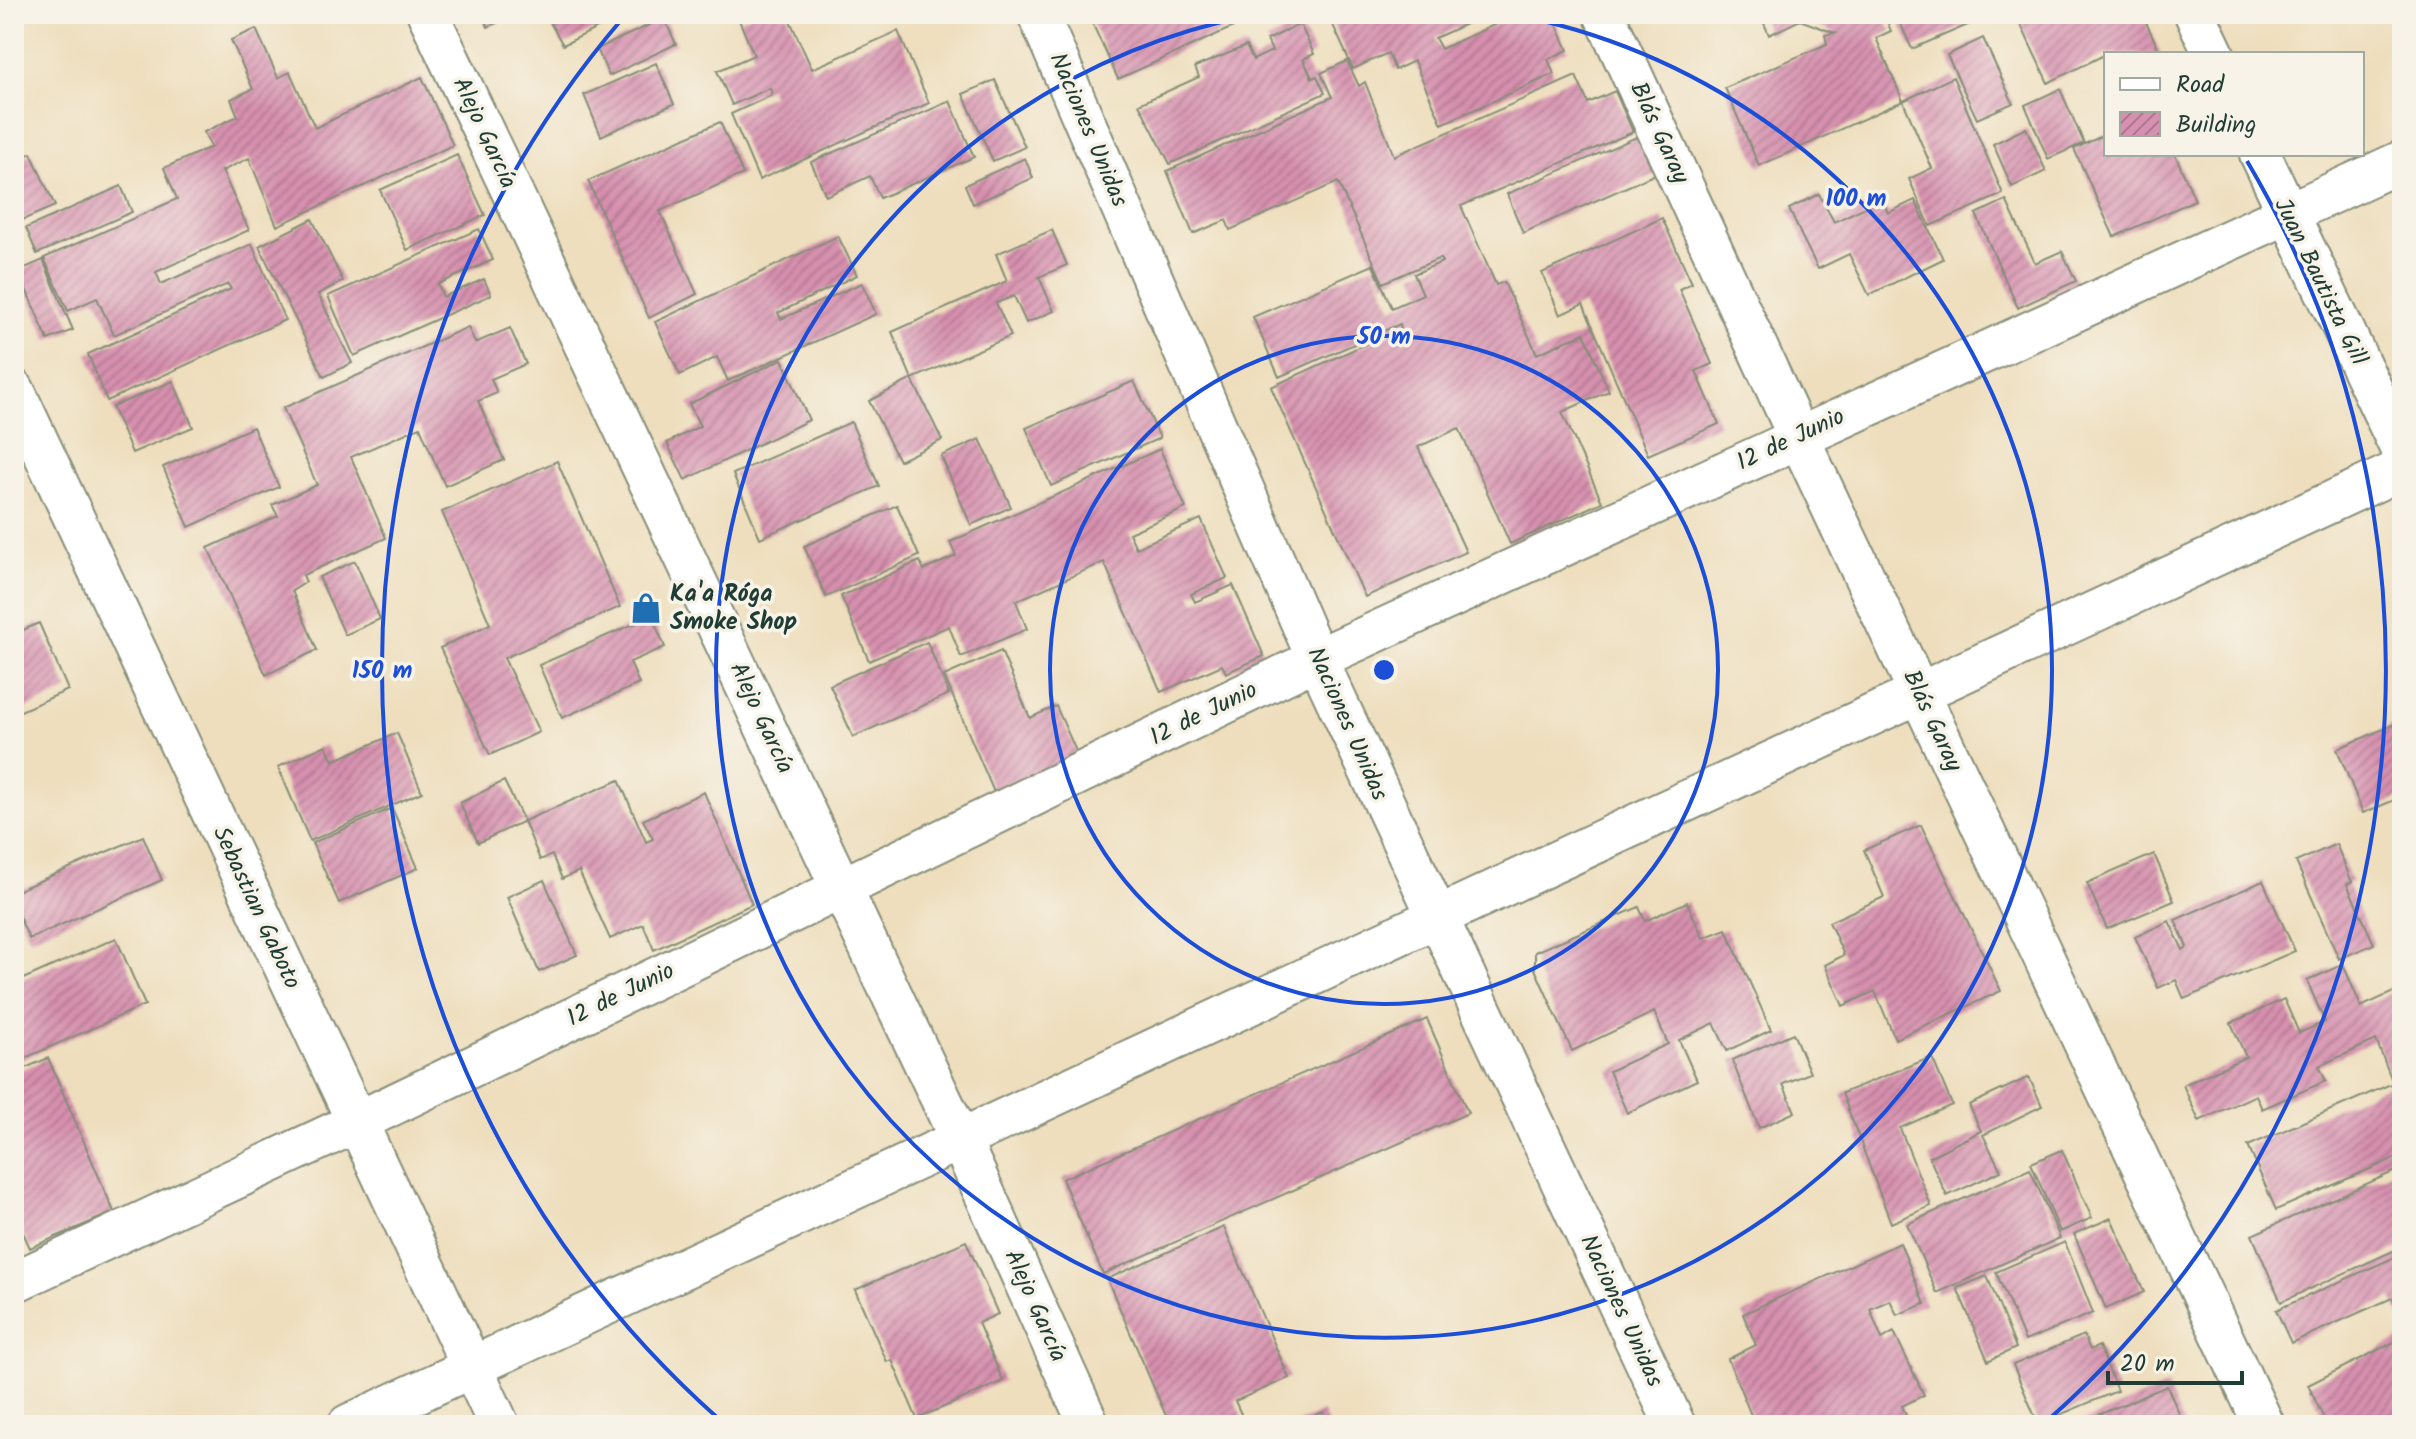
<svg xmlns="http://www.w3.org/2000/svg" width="2416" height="1439" font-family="Kalam,sans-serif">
	<defs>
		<pattern id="building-hatch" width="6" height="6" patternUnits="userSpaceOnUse" patternTransform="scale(2)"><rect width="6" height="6" fill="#d790af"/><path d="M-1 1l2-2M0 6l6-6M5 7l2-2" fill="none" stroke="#ae778f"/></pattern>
	</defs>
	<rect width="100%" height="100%" fill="#f7f3e8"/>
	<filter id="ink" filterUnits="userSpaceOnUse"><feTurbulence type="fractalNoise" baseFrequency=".0125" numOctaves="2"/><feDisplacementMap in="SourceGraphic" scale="16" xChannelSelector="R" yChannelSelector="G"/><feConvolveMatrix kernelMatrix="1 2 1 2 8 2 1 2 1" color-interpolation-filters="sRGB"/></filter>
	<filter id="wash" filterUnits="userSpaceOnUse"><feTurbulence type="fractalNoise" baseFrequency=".006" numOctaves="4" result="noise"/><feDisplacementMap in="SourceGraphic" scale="32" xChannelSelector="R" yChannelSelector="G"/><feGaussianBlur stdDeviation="1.8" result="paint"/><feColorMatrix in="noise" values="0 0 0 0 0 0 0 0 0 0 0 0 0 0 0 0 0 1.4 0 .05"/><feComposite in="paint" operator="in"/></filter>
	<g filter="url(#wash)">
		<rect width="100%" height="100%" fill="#eedebd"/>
		<g id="blocks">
			<path fill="url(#building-hatch)" d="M482,14H516L488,27Z
				M545,14H626L563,45Z
				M753,14H787L812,69L898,31L929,103L759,180L731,114L772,95L770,88L732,105L717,71L754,55L739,20Z
				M1088,14H1262L1118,79Z
				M1328,14H1488L1435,38L1441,49L1518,14H1552L1568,50L1548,59L1554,74L1442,124L1414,61L1395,70L1388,53L1353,69Z
				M1760,14H1884L1891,31L1876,38L1903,101L1759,166L1725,88L1827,44L1825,35L1835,33L1800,20L1769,35Z
				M1896,14H1993L1912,49Z
				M2038,14H2142L2161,54H2106L2048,83L2020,23Z
				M664,18L676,44L609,76L597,49Z
				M1300,24L1314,54L1303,59L1312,78L1317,76L1325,93L1170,164L1139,104L1199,77L1195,67L1246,46L1253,60L1272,51L1267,40Z
				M256,29L278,78L290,72L315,128L422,77L453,145L277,226L249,158L222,171L249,230L156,272L161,284L252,244L285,320L107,401L88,354L231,289L228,284L114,335L97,298L68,311L44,258L177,199L164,168L211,147L204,132L238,116L231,99L253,89L231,40Z
				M1983,38L2013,103L1977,119L1947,55Z
				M1347,61L1359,86L1365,82L1394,156L1576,76L1588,103L1615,91L1633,132L1461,206L1496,285L1504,282L1537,354L1584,333L1609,391L1562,412L1602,502L1510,544L1459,428L1418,447L1466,552L1365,597L1271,387L1401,328L1400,324L1279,377L1253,317L1373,265L1392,308L1423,294L1414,274L1442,262L1440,258L1383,283L1338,182L1230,230L1226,220L1193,234L1167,171L1332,97L1321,73Z
				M656,63L674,104L601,136L584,95Z
				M1953,77L2003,194L1930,226L1909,179L1932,168L1903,101Z
				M995,80L1025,147L993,161L963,94Z
				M2060,89L2084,143L2048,159L2025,105Z
				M950,101L974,157L880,198L870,176L826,196L811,162Z
				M720,122L743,174L660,211L697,294L649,318L588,181Z
				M2026,128L2046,171L2012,187L1993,144Z
				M2106,134V154H2175L2195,200L2114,237L2074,149Z
				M1641,135L1658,173L1523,233L1507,194Z
				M14,136L23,157L31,153L55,206L18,222L14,213Z
				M457,155L485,215L407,250L380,190Z
				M1025,158L1033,178L973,204L965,185Z
				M121,186L132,212L37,254L26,228Z
				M1819,194L1834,222L1882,199L1888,213L1915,200L1943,259L1869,295L1849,254L1818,269L1802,237L1789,209Z
				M2006,200L2035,263L2062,251L2076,281L2018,308L1976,214Z
				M1662,218L1692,283L1679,289L1712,364L1696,371L1719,424L1648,455L1583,304L1560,315L1542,273Z
				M312,219L343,281L318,294L352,363L324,377L259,246Z
				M479,229L493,260L438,284L443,297L484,279L491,295L354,356L328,296Z
				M1052,230L1067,265L1039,277L1054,311L1026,323L1014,296L996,303L1011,336L912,379L892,332L1007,281L996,254Z
				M838,236L857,275L778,313L781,319L862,283L876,314L728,381L717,357L680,375L655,322Z
				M43,260L73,330L48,340L18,271Z
				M468,327L475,343L510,328L526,364L491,379L497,393L478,401L504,460L445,486L420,427L351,457L386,538L303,575L306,582L292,591L317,650L266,675L208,548L278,516L272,505L317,485L283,408Z
				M782,359L809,420L685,480L667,443L700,426L689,404Z
				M912,379L942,440L899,461L869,401Z
				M173,381L193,427L132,453L112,407Z
				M1134,381L1160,438L1051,486L1026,428Z
				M851,422L879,486L760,538L733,474Z
				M253,427L279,487L189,527L163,467Z
				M980,439L1011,507L971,525L941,456Z
				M1160,449L1186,508L1129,533L1136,548L1201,519L1227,578L1191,594L1195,602L1233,585L1264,656L1226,673L1222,665L1161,692L1104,562L1016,601L1027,629L961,657L949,626L869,661L841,596L920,561L924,570L956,556L950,542Z
				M557,461L620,607L504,658L539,732L490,755L440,648L490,624L442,512Z
				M897,505L919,556L826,597L804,546Z
				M355,561L380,619L345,635L319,577Z
				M652,616L665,647L630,662L639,684L562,718L539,665Z
				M39,623L68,690L14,714V634Z
				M927,642L949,694L853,737L830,685Z
				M1001,651L1030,718L1056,706L1080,760L996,797L944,676Z
				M2402,721V797L2363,813L2337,749Z
				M397,733L422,792L310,841L278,767L326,745L333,761Z
				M619,780L646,842L653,839L643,820L704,792L752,904L654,950L643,924L610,939L579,871L562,879L552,855L540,860L524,821Z
				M504,781L524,821L478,843L460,803Z
				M392,808L418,868L339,903L312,843Z
				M1921,825L2001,991L1895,1039L1875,991L1843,1006L1825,965L1844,955L1829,922L1884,897L1864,850Z
				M143,836L162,880L29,939L14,905V892Z
				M2336,844L2352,882L2347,884L2374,944L2339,959L2296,862Z
				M2154,854L2174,901L2107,929L2087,883Z
				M544,880L577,955L539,972L507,897Z
				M2263,881L2295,951L2184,999L2176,980L2158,988L2135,937L2169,921L2183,950L2187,947L2175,920Z
				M1687,902L1703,938L1726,929L1771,1030L1727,1051L1714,1023L1679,1040L1697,1080L1627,1113L1609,1071L1668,1044L1654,1012L1572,1051L1535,969V952L1639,907L1645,921Z
				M116,938L145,1005L14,1063V983Z
				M2343,964L2361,1007L2402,988V1073L2391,1078L2376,1040L2319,1066L2326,1081L2262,1109L2256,1095L2199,1121L2183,1085L2246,1057L2231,1023L2284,999L2299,1033L2325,1022L2307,981Z
				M1427,1019L1468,1113L1103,1274L1062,1179Z
				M1793,1033L1810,1073L1783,1084L1795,1112L1759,1128L1732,1060Z
				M1932,1057L1952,1105L1900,1128L1931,1206L1891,1223L1842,1093Z
				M48,1058L114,1212L30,1248L14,1213V1073Z
				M2029,1077L2042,1106L1983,1135L2001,1171L1947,1196L1929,1157L1981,1131L1969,1105Z
				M2400,1080L2402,1155L2276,1210L2248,1146Z
				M2062,1150L2092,1218L2060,1232L2031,1163Z
				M2402,1168V1247L2281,1302L2252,1235Z
				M2030,1169L2060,1238L1937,1293L1907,1224Z
				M2111,1218L2144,1292L2106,1309L2074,1234Z
				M1224,1227L1289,1378L1235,1401L1246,1425H1170L1107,1279Z
				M966,1241L998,1314L978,1323L1003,1381L917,1419L892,1360L887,1362L855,1290Z
				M2065,1242L2093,1313L2025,1341L1996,1272Z
				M1900,1243L1925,1304L1897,1315L1890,1300L1870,1309L1882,1339L1894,1332L1924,1395L1902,1406L1910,1425H1755L1728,1359L1756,1345L1743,1314Z
				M2402,1254V1318L2392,1298L2291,1343L2276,1310Z
				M1987,1276L2016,1348L1988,1361L1957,1288Z
				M2084,1335L2090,1350L2099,1346L2117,1391L2038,1424L2013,1365Z
				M2402,1338V1425H2327L2308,1385Z
				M2167,1386L2184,1425H2074Z
				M1323,1412L1328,1425H1292Z"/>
		</g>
	</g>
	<g filter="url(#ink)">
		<use href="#blocks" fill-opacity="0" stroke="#868e78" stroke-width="2"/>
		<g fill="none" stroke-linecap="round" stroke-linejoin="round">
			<defs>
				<path id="street" d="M428,14L959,1137L1089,1425
					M1038,14L1317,659L1675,1425
					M1604,14L1798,436L2264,1425
					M2195,14L2214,54
					M2260,154L2402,452
					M14,390L499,1425
					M14,1282L357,1122L1317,659L2402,161
					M348,1425C1030,1101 1718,789 2402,469"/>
			</defs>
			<use href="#street" stroke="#868e78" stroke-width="44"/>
			<use href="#street" stroke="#fff" stroke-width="40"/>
		</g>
	</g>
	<g fill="none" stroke="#1d4ed8" stroke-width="4">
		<circle cx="1384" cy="670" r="334"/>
		<path d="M1511 14A668 668 0 1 1 1257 14"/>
		<path d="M720 1420A1002 1002 0 0 1 622 19M2247 161A1002 1002 0 0 1 2048 1420"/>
	</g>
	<defs>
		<symbol id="shop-bare" viewBox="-9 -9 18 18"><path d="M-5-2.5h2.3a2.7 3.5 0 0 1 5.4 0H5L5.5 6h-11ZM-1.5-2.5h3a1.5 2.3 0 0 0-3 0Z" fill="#1f6fb2" stroke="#f7f3e8" stroke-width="2.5" paint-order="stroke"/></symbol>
	</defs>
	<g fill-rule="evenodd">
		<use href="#shop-bare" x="624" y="586" width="44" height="44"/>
	</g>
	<g text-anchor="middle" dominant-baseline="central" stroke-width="7" stroke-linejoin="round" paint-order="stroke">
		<g font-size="24" fill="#1f3d34" stroke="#f7f3e8">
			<text transform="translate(1088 130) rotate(67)">Naciones Unidas</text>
			<text transform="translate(484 133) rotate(65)">Alejo García</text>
			<text transform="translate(1659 133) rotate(65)">Blás Garay</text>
			<text transform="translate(2320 282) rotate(64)">Juan Bautista Gill</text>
			<text transform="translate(1791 440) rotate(-25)">12 de Junio</text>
			<text transform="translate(1204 714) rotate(-26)">12 de Junio</text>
			<text transform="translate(761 718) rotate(65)">Alejo García</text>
			<text transform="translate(1932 721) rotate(65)">Blás Garay</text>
			<text transform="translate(1347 724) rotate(66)">Naciones Unidas</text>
			<text transform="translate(256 908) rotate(65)">Sebastian Gaboto</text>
			<text transform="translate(621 995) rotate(-26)">12 de Junio</text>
			<text transform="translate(1035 1306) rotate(66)">Alejo García</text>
			<text transform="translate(1621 1311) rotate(65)">Naciones Unidas</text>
		</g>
		<g font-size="24" font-weight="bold" fill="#1f3d34" stroke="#f7f3e8" text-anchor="start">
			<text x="670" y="594">Ka'a Róga<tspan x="670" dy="28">Smoke Shop</tspan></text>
		</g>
	</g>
	<circle cx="1384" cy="670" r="12" fill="#1d4ed8" stroke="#f7f3e8" stroke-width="4"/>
	<g font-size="24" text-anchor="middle" font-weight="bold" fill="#1d4ed8" stroke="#f7f3e8" stroke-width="7" stroke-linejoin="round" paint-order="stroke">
		<text x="1856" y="206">100 m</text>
		<text x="1384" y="344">50 m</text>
		<text x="382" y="678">150 m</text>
	</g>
	<rect width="2416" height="1439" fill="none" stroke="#f7f3e8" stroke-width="48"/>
	<rect x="2104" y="52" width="260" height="104" fill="#f7f3e8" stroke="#a1aaa0" stroke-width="2"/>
	<rect x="2120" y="78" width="40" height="12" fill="#ffffff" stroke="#a1aaa0" stroke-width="2"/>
	<text x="2176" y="92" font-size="24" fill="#1f3d34">Road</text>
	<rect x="2120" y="112" width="40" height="24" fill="url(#building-hatch)" stroke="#a1aaa0" stroke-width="2"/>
	<text x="2176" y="132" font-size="24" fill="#1f3d34">Building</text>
	<path d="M2108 1371v12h134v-12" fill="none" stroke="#1f3d34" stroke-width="4"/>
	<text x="2120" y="1371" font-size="24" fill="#1f3d34" stroke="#f7f3e8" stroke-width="6" paint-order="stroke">20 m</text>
</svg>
